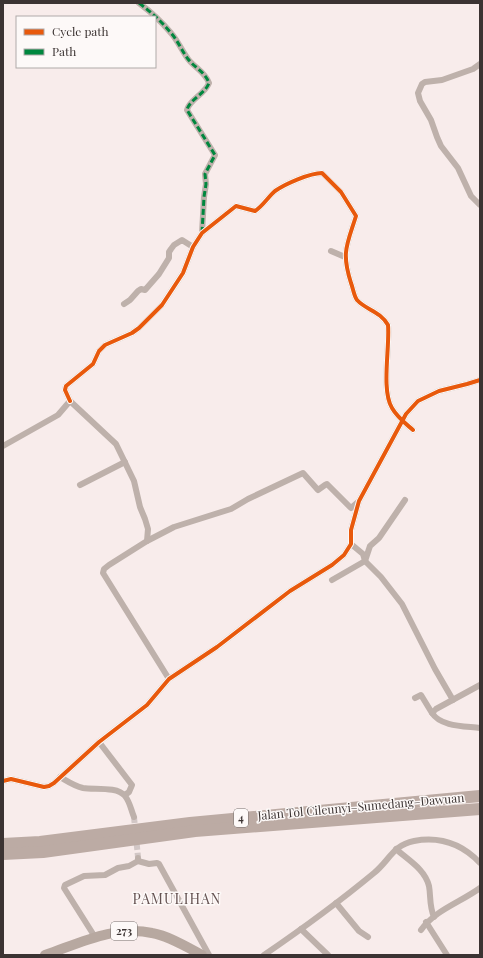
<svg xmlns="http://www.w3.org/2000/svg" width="483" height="958" viewBox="0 0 483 958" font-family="'Playfair Display',serif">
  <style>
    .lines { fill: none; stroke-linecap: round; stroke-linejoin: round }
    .minor-tunnel { stroke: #d2c7c6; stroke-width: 6; stroke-dasharray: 6 3; stroke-linecap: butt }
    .minor { stroke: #beb1ab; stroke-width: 6 }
    .primary { stroke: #b7a8a0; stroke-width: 10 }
    .motorway { stroke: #bcaba4; stroke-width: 12 }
    .quiet { stroke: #00873e; stroke-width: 3; stroke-dasharray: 6 3; stroke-linecap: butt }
    .cycleway-casing { stroke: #fdf9f8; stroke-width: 6 }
    .cycleway { stroke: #e8590c; stroke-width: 4 }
    .labels { text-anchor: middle; stroke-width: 3; stroke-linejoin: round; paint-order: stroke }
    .shield { fill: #fdf9f8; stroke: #756e6d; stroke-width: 1 }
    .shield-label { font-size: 11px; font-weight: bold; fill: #3b3332 }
    .street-label { font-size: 12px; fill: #3b3332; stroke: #fdf9f8 }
    .quarter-label { font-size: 14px; letter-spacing: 1px; fill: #645251; stroke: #fdf9f8 }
  </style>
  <rect width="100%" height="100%" fill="#f8eceb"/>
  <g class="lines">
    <polyline class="minor-tunnel" points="134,817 138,857"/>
    <g class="minor">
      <path d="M139 3C151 12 161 21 171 33 178 41 182 51 188 59 195 68 205 72 209 83 205 94 189 100 187 110L215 155 205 174 206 184 204 197 202 233"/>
      <polyline points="480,64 473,69 442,80 425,82 422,84 418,93 420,101 431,120 437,137 441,146 458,168 471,196 480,205"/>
      <polyline points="331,251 345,257"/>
      <polyline points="124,304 130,300 138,291 141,289 145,290 159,274 169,258 169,252 171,249 174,245 182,240 193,247"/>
      <path d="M70 401 65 390 66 386 93 364 99 351 105 345 132 333 139 328 162 305 183 273 193 247 202 233 236 206 255 211C263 206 268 197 275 191 285 184 310 173 322 173L341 192 356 216C347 245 341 252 351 283 353 288 354 296 357 300 366 310 380 311 388 325 390 347 381 390 392 408 397 417 405 423 413 430"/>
      <polyline points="3,446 58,415 70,401 116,444 134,481 140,507 145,519 148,529 147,541 109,565 104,569 103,573 169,679"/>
      <polyline points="80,485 125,462"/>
      <polyline points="147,541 174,527 231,509 248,499 303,473 318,490 325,485 327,484 351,508 358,502"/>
      <polyline points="351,544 363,554 365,561 381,577 402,604 435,669 453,700"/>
      <polyline points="332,580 365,561 370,546 379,538 405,500"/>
      <path d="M480 685 436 709 432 713C441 727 465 726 480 728"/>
      <polyline points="415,698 421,695 432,713"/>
      <polyline points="99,742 132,785 129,792 125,795"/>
      <path d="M60 777C67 781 74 786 83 788 94 790 117 786 125 796 130 802 131 810 134 817"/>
      <polyline points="3,781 11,779 44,787 49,786 54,783 99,742 147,705 169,679 217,647 290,591 332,565 344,555 351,544 351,530 359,501 406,414 418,401 439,391 467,384 480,380"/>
      <path d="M396 849C408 860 425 869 429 886 431 897 429 905 434 917"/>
      <polyline points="138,858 138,861 149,864 157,863 159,864 209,955"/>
      <polyline points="336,903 359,931 368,937"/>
      <polyline points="426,922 447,955"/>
      <polyline points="301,929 328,955"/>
      <path d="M421 930C435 910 461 902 480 888"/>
      <polyline points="95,937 64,888 65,885 84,876 105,875 118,868 129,866 138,861"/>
      <path d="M264 955C302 929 339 902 374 873 389 861 393 845 414 841 441 836 462 844 480 863"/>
    </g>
    <path class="primary" d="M45 955C80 943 115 925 152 933 169 936 187 947 202 955"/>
    <g class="motorway">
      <polyline points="3,844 40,842 190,823 480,796"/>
      <polyline points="3,854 43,852 195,831 480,809"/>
    </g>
    <path class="quiet" d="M139 3C151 12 161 21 171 33 178 41 182 51 188 59 195 68 205 72 209 83 205 94 189 100 187 110L215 155 205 174 206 184 204 197 202 233"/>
    <g class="cycleway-casing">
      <g id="cycleway">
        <path d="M70 401 65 390 66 386 93 364 99 351 105 345 132 333 139 328 162 305 183 273 193 247 202 233 236 206 255 211C263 206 268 197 275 191 285 184 310 173 322 173L341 192 356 216C347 245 341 252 351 283 353 288 354 296 357 300 366 310 380 311 388 325 390 347 381 390 392 408 397 417 405 423 413 430"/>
        <polyline points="3,781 11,779 44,787 49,786 54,783 99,742 147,705 169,679 217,647 290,591 332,565 344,555 351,544 351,530 359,501 406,414 418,401 439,391 467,384 480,380"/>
      </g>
    </g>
    <use href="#cycleway" class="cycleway"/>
  </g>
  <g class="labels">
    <g class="shield">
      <rect x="234" y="809" width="14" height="18" rx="3"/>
      <rect x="111" y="922" width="26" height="18" rx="3"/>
    </g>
    <g class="shield-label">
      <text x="241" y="822">4</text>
      <text x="124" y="935">273</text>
    </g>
    <g class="street-label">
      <text transform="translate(361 807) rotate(-5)" y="4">Jalan Tol Cileunyi–Sumedang–Dawuan</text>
    </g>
    <g class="quarter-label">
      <text x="177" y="904">PAMULIHAN</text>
    </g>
  </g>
  <rect width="483" height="958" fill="none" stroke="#3b3332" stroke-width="8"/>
  <rect x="16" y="16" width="140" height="52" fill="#fdf9f8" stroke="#afaaa9"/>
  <rect x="24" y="29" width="20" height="6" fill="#e8590c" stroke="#afaaa9"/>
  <text x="52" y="36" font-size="12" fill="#3b3332">Cycle path</text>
  <rect x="24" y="49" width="20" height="6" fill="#00873e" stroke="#afaaa9"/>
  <text x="52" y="56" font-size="12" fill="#3b3332">Path</text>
</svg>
